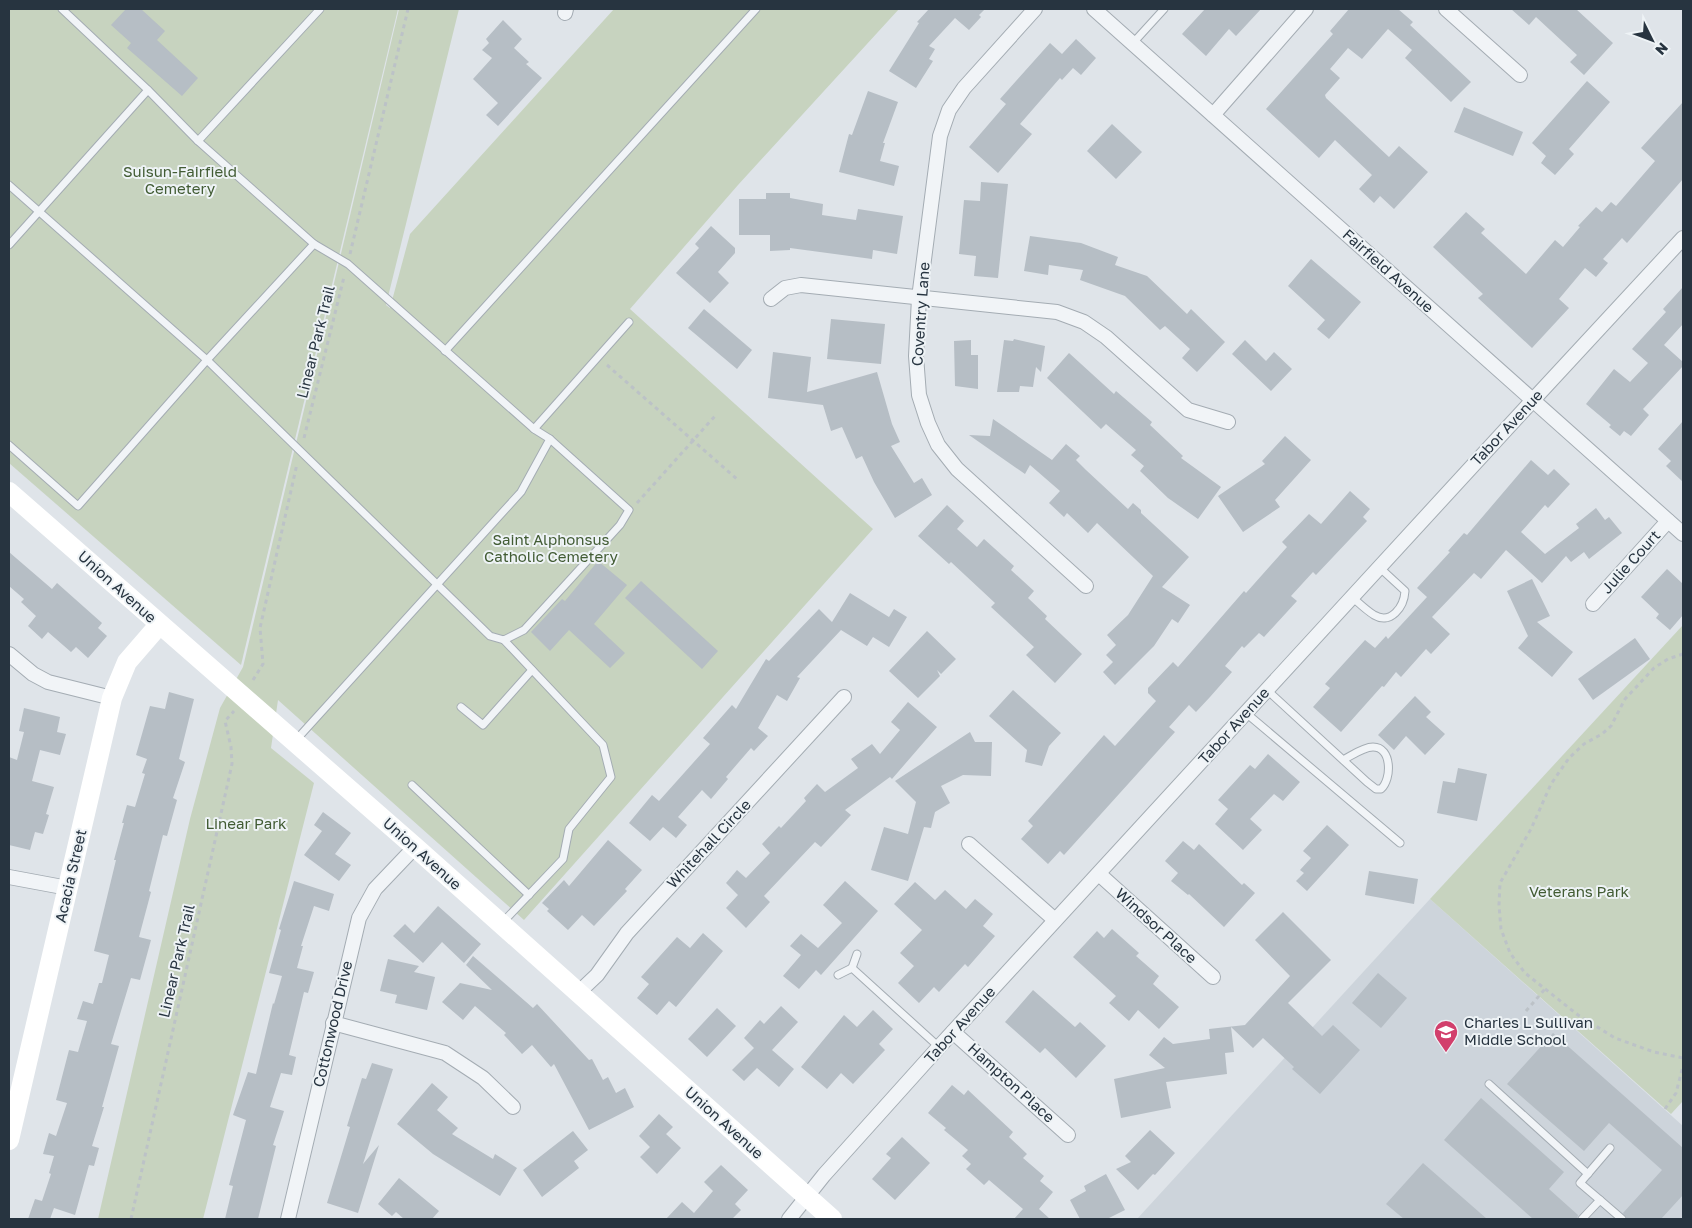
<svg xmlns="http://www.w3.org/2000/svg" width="1692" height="1228" viewBox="0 0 1692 1228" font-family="'Golos Text',sans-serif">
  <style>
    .built { fill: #cdd4db }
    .green { fill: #c7d3bf }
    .building { fill: #b6bec5 }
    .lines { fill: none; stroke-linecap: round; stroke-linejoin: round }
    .lane-casing { stroke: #a4acb3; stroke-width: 9 }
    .street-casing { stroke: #a4acb3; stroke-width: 16 }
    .path { stroke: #bcc2c7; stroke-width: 3; stroke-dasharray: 4 4; stroke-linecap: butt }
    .lane { stroke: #f1f4f7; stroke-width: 7 }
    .street { stroke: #f1f4f7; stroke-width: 14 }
    .secondary { stroke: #fff; stroke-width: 20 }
    .labels { text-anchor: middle; stroke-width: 4; stroke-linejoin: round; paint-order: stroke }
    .park-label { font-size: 15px; fill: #425c34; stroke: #eef3f6 }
    .street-label { font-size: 15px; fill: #273440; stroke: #eef3f6 }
    .poi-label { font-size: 15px; fill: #273440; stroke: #eef3f6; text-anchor: start }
  </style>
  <rect width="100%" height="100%" fill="#dfe4e9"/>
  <polygon class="built" points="1430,899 1683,1126 1683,1219 1137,1219"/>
  <g class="green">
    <polygon points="9,9 398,9 241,665 9,463"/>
    <polygon points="399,9 459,9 386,305 390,308 410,234 614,9 899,9 738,185 630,309 873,529 524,920 278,700 271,748 314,783 203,1219 98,1219 190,819 220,708 243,667"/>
    <polygon points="1683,625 1683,1101 1671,1114 1430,899"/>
  </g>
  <g class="building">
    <polygon points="126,9 141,9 165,31 157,40 198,78 182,96 127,48 131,43 111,25"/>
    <polygon points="929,9 985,9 979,15 981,17 969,30 955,18 929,46 935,49 929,59 933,61 916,88 889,71 919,23 917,22"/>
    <polygon points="1205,9 1261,9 1236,36 1229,29 1206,56 1182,34"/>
    <polygon points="1349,9 1398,9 1413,22 1410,25 1471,82 1451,102 1405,58 1412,50 1388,29 1362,59 1348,48 1330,69 1340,78 1325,95 1326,98 1389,157 1399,146 1428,172 1394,209 1380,196 1374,203 1359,189 1372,175 1335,140 1319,158 1266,109 1333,34 1330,31"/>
    <polygon points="1511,9 1576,9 1613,43 1584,75 1570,62 1577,55 1536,17 1529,25"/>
    <polygon points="503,20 522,39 514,48 529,62 526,64 542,78 498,126 486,115 498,103 473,79 492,58 482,50 489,43 486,39"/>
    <polygon points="1076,39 1096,58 1081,75 1073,68 1062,80 1060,78 1020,124 1032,134 998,173 969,147 1006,104 1000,99 1050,43 1062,54"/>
    <polygon points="1587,81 1610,102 1569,149 1574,154 1555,175 1541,163 1546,156 1532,143"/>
    <polygon points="868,91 898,102 883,143 885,143 880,161 899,166 894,186 839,172 849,134 852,135"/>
    <polygon points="1683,102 1683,179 1627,243 1622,238 1603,259 1608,263 1596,277 1585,268 1559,299 1569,308 1532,348 1478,298 1483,294 1433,247 1466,212 1485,229 1481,233 1526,274 1555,240 1563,247 1580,227 1578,226 1596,207 1602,212 1611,202 1616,206 1655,161 1641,148"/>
    <polygon points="1464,107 1523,132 1513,156 1454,132"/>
    <polygon points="1112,124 1142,152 1116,179 1087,151"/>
    <polygon points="981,182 1008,184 998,278 974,276 976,256 959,254 964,200 980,201"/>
    <polygon points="766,193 790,193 790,198 823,204 822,215 856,220 858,209 903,216 897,254 873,250 872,259 790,248 790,250 770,251 770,235 739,235 739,199 766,199"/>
    <polygon points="711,226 735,248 735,253 718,272 729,283 710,303 676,273 699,248 695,244"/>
    <polygon points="1030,236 1081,243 1118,257 1115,265 1147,276 1187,314 1191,309 1225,342 1197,372 1182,358 1190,349 1165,326 1160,330 1125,296 1080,280 1083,270 1049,265 1048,275 1024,271"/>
    <polygon points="1311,259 1361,302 1329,339 1317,329 1325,320 1288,286"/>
    <polygon points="1683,287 1683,324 1664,345 1683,362 1683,366 1643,409 1649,415 1631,436 1624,431 1620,436 1609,427 1611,425 1586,404 1614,369 1630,382 1648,363 1632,349 1666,312 1663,309"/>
    <polygon points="704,309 752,350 737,369 688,328"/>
    <polygon points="831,319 885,324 881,364 827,359"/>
    <polygon points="1014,339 1045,346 1041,372 1036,367 1033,387 1020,386 1019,392 997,392 1004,340 1013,341"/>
    <polygon points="971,340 971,355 978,355 978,389 955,386 954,341"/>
    <polygon points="1245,340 1266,361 1274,352 1292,369 1271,391 1232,354"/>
    <polygon points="773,352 811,357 807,392 877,372 892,424 900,442 891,446 914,483 922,478 932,495 895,518 874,482 862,456 856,459 842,427 831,431 823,405 768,398"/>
    <polygon points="1069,353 1114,394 1116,391 1152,422 1150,425 1183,456 1181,458 1221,487 1198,519 1168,498 1140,471 1144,466 1131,455 1136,450 1106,424 1101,429 1047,378"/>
    <polygon points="993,419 1052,460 1066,444 1080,456 1076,460 1086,470 1128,509 1133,503 1141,510 1141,513 1189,557 1162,587 1190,605 1178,623 1172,619 1154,646 1115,685 1103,672 1113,662 1106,655 1116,645 1107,635 1128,615 1153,576 1097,523 1088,533 1067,513 1064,517 1049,503 1060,491 1030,465 1025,474 969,435 990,436"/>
    <polygon points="1683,421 1683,482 1666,466 1671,461 1658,449"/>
    <polygon points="1285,436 1311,460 1275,500 1280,507 1243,532 1218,496 1265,464 1262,461"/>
    <polygon points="1531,460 1548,475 1554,469 1570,484 1548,508 1545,505 1521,532 1545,554 1579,528 1576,524 1596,508 1605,520 1609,517 1622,533 1589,559 1584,552 1571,562 1566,556 1542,583 1506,550 1481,579 1474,573 1432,617 1450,634 1431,654 1426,649 1401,677 1396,672 1384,687 1382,686 1341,732 1313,707 1330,688 1325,684 1365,640 1375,648 1386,636 1388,639 1427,597 1417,588 1450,552 1448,551 1464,533 1467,535"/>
    <polygon points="1350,491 1370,509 1363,517 1367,521 1316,575 1313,572 1291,596 1297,601 1264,637 1259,633 1244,648 1242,646 1225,666 1232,672 1210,697 1196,712 1189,705 1169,727 1175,732 1064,855 1060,851 1048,864 1021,839 1033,826 1028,821 1104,735 1115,746 1156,701 1148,693 1148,688 1173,662 1178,667 1244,591 1246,593 1287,547 1282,542 1309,514 1321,524"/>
    <polygon points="947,505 964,521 957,529 977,547 984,539 1014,566 1011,570 1034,591 1028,598 1047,616 1045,619 1082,654 1055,683 1026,655 1034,647 991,607 995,603 951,562 949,564 918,536"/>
    <polygon points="9,552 52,589 57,583 102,623 98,628 107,636 88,658 76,647 71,652 48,632 42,639 28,626 36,616 21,602 24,599 9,586"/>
    <polygon points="598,561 627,585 594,624 625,653 610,668 569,630 550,651 531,632 562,599 565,601"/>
    <polygon points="1667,569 1683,584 1683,615 1670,630 1656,618 1659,614 1641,597"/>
    <polygon points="1532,579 1550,616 1537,622 1573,652 1552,677 1518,648 1528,636 1507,591"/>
    <polygon points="641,581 718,651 702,669 625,598"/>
    <polygon points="850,593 889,617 894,609 907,617 889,647 873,637 867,646 841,630 797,677 800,678 787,701 777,695 758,728 768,736 754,751 751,748 726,777 728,779 711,799 702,790 678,817 687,825 676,838 663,827 650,841 629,823 652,795 659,801 710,744 703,738 732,705 736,709 766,659 769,661 819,609 832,622"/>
    <polygon points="927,631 956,659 941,674 937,670 940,676 918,698 889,671"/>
    <polygon points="1635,638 1650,659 1593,700 1578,679"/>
    <polygon points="1013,690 1061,733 1049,746 1042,766 1025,762 1027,750 989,716"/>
    <polygon points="169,692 194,699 179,759 185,762 173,798 177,800 167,836 163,835 149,891 151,892 139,937 151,940 140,980 131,978 111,1044 119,1046 102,1107 104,1107 92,1146 99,1148 94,1166 89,1165 75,1215 54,1208 50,1219 28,1219 35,1199 42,1201 51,1174 49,1173 54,1156 43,1154 49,1133 56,1136 67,1103 56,1100 69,1050 78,1052 87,1021 77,1019 83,1001 93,1004 99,983 102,983 109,955 94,951 116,860 114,860 124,823 122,823 127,805 135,807 145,774 142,773 147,759 136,755 150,706 165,709"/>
    <polygon points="1415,696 1431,712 1426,717 1445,734 1425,755 1406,736 1394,750 1378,735"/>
    <polygon points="908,702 937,727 892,779 890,777 845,810 851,815 821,847 815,842 764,896 770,902 746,928 726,908 738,895 726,883 737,870 746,878 770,853 762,844 779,826 781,828 806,801 804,798 817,784 825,792 858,768 851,759 872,744 880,754 900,730 891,722"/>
    <polygon points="24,708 60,717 57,732 66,734 60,755 40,750 32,781 54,787 46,814 49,815 43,834 35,832 30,850 9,845 9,757 17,760 24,732 19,731"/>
    <polygon points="970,732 975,742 992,742 991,776 963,775 941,786 950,803 935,812 931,828 924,827 908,881 871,870 884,827 908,834 916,802 895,781"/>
    <polygon points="1268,754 1300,782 1283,801 1274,794 1250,819 1262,830 1243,850 1215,824 1228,809 1218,800 1250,765 1255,769"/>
    <polygon points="1458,768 1487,774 1477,821 1437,813 1443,781 1455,783"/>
    <polygon points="323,812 351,833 335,854 351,865 339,881 304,855 322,831 314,825"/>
    <polygon points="1327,825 1349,845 1307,891 1296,881 1304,873 1300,870 1311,858 1303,851"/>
    <polygon points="608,840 642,870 625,889 627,891 594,926 582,915 568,930 547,911 549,909 542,903 564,880 569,886"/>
    <polygon points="1183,841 1194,850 1199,844 1242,885 1244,883 1255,893 1224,927 1189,894 1188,895 1171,881 1178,873 1165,861"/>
    <polygon points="1369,871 1418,879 1414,904 1365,895"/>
    <polygon points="294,881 334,894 329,911 314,906 301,946 303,946 297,968 314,972 308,993 304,992 289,1055 296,1057 292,1075 281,1073 270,1107 284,1111 273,1145 276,1146 258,1219 225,1219 233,1186 229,1185 246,1120 233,1115 248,1072 256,1074 273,1003 274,1004 282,976 269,973 281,930 279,929"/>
    <polygon points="845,881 878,911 821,975 816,970 799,989 783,976 801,955 790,946 801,934 818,948 842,923 823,905"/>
    <polygon points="915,882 935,900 945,890 966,909 975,899 993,914 983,926 995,936 968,967 965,964 939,992 934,987 919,1003 898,983 914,966 900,953 922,930 894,904"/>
    <polygon points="438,906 481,944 464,963 442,942 423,963 393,936 405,924 414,933"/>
    <polygon points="1283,912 1331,960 1288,1003 1322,1036 1333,1025 1360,1050 1320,1094 1292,1069 1294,1067 1263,1038 1253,1048 1231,1027 1234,1052 1225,1053 1227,1074 1166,1082 1171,1108 1121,1118 1114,1079 1165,1068 1149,1055 1164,1037 1173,1044 1210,1039 1209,1029 1245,1025 1290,976 1255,940"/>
    <polygon points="1112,929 1139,953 1136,956 1159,976 1153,984 1179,1007 1159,1029 1138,1010 1129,1021 1109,1003 1116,996 1073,957 1097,931 1104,938"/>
    <polygon points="703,933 723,951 676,1007 669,1001 657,1015 637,998 649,984 641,977 677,937 690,948"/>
    <polygon points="473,956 533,1008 537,1004 589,1060 592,1059 603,1080 608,1077 616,1093 625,1088 634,1107 589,1130 554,1064 551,1067 532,1045 522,1054 504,1035 506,1033 475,1006 463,1020 442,1002 460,983 492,990 466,965"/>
    <polygon points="388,959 419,966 414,972 435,977 427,1010 395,1003 397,995 380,991"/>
    <polygon points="1378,973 1407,998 1381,1028 1352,1003"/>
    <polygon points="1033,990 1075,1027 1080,1022 1106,1046 1076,1078 1045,1048 1040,1053 1005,1022"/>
    <polygon points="781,1006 798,1022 772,1050 794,1069 779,1087 757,1068 744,1081 732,1070 754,1048 744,1038 760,1020 764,1024"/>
    <polygon points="717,1008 736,1026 707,1057 688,1039"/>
    <polygon points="873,1010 893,1029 879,1044 885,1050 853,1084 841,1073 827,1089 801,1067 844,1015 857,1027"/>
    <polygon points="1553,1033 1683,1148 1683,1195 1661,1219 1627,1219 1623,1213 1662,1170 1609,1123 1584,1151 1507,1084"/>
    <polygon points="372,1063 393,1069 363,1164 379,1145 358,1213 327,1203 350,1127 347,1126 362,1078 366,1079"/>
    <polygon points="432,1083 448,1097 437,1110 458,1128 452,1134 493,1159 495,1154 517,1168 500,1196 433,1154 397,1124"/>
    <polygon points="952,1085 964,1095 968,1090 1013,1132 1009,1137 1027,1154 1023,1158 1044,1176 1040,1181 1053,1192 1039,1209 1050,1219 1014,1219 1023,1209 989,1180 984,1185 966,1169 971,1164 962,1156 968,1150 944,1130 946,1128 928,1113"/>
    <polygon points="1481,1098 1564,1172 1549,1189 1578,1215 1577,1219 1533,1219 1444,1140"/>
    <polygon points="659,1114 673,1127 666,1134 681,1148 657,1174 640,1157 650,1147 639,1136"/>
    <polygon points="1150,1130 1175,1153 1155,1175 1153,1174 1138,1190 1116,1169 1131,1162 1125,1156"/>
    <polygon points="573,1131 588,1150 574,1161 579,1168 542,1197 523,1170"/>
    <polygon points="902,1137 930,1163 895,1200 872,1179 891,1158 886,1154"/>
    <polygon points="1423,1163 1487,1219 1404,1219 1386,1204"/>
    <polygon points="721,1165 748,1190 735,1204 741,1210 732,1219 666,1219 682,1202 694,1213 713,1191 704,1182"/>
    <polygon points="1106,1174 1125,1210 1107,1219 1080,1219 1070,1200 1086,1191 1084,1186"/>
    <polygon points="399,1178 439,1211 432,1219 404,1219 396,1212 392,1216 378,1204"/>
  </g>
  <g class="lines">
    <g class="lane-casing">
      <g id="lane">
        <polyline points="1133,43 1164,9"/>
        <polyline points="198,141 320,9"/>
        <polyline points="9,185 207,360 490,636 504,640 524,630 620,525 629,510 550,439 534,429 348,264 314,244 198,141 148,90 62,9"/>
        <polyline points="9,245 148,90"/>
        <polyline points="445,351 756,9"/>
        <polyline points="534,429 629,322"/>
        <polyline points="9,445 78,506 207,360 314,244"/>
        <path d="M1352 597C1359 603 1366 610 1374 615 1391 625 1404 607 1405 591L1379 567"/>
        <path d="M1267 690 1367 782 1376 789H1381C1392 779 1392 747 1373 747 1363 747 1351 756 1343 760"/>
        <polyline points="461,707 483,725 532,670"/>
        <polyline points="1246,713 1400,843"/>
        <polyline points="296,740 521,492 550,439"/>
        <polyline points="412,785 529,895"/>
        <polyline points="503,922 563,859 569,829 611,777 603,745 504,640"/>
        <polyline points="852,968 857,954"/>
        <polyline points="838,975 852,968 939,1047"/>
        <polyline points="1489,1084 1588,1174"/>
        <polyline points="1600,1200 1580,1183 1610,1148"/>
        <polyline points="1582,1219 1600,1200 1622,1219"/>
      </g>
    </g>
    <g class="street-casing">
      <g id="street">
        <polyline points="1035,9 964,88 949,110 940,136 919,298 916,356 919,395 928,423 938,445 957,469 1086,586"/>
        <polyline points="1094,9 1683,534"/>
        <polyline points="1446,9 1520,75"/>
        <polyline points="565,13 566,9"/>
        <polyline points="1213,115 1306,9"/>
        <polyline points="771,299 785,288 801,285 1057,312 1084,322 1106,337 1188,410 1228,422"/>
        <polyline points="1593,604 1668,521"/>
        <polyline points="9,654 33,674 48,682 112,698"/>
        <polyline points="969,844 1055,920"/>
        <polyline points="1099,874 1213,977"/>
        <polyline points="9,877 68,888"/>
        <polyline points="578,993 597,975 627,933 844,697"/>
        <polyline points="333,1023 445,1053 483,1078 513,1107"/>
        <polyline points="953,1032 1068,1135"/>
        <polyline points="288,1219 359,918 375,889 415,847"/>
        <polyline points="789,1219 824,1175 939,1047 1533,400 1683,238"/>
      </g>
    </g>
    <g class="path">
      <polyline points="350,254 408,9"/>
      <polyline points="607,365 738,480"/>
      <polyline points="304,438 344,277"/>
      <polyline points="637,503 715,416"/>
      <polyline points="1683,654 1668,659 1654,668 1625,699 1611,726 1602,734 1584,744 1569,758 1551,784 1531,829 1500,883 1499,905 1501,929 1510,953 1525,973 1578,1015 1615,1038 1654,1052 1683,1058"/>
      <polyline points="253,680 263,664 260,628 297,464"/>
      <polyline points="1526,1011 1545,989"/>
      <polyline points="1665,1109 1676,1093 1683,1066"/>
      <polyline points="131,1219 232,764 231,747 225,721 234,711"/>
    </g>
    <use href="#lane" class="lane"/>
    <use href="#street" class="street"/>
    <g class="secondary">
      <polyline points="9,492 415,847 832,1219"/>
      <polyline points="9,1140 112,698 127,662 159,625"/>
    </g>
  </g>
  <defs>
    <g id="school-pin" transform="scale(1.25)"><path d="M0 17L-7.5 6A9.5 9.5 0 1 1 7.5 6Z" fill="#d23f6c" stroke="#eef3f6"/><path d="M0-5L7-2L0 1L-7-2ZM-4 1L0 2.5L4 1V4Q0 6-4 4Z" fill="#fff"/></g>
  </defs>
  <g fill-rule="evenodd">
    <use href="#school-pin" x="1446" y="1032"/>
  </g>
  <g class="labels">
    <g class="park-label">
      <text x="180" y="177">Suisun-Fairfield<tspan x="180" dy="17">Cemetery</tspan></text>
      <text x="551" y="545">Saint Alphonsus<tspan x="551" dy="17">Catholic Cemetery</tspan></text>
      <text x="246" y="829">Linear Park</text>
      <text x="1579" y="897">Veterans Park</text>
    </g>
    <g class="street-label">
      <text transform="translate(1388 271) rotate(42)" y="5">Fairfield Avenue</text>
      <text transform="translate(921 314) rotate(-86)" y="5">Coventry Lane</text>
      <text transform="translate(316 342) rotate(-76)" y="5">Linear Park Trail</text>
      <text transform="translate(1507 428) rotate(-47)" y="5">Tabor Avenue</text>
      <text transform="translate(1631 562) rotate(-48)" y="5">Julie Court</text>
      <text transform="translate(117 587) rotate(42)" y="5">Union Avenue</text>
      <text transform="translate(1234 726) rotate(-48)" y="5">Tabor Avenue</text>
      <text transform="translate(709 844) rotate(-47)" y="5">Whitehall Circle</text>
      <text transform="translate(422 854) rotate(42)" y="5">Union Avenue</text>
      <text transform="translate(71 876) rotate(-77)" y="5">Acacia Street</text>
      <text transform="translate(1156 926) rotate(42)" y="5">Windsor Place</text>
      <text transform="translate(177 961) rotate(-77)" y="5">Linear Park Trail</text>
      <text transform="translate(333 1024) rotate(-77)" y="5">Cottonwood Drive</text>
      <text transform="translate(960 1025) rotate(-48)" y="5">Tabor Avenue</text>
      <text transform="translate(1011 1083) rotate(42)" y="5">Hampton Place</text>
      <text transform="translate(724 1123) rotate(42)" y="5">Union Avenue</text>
    </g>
    <g class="poi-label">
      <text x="1464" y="1028">Charles L Sullivan<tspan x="1464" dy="17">Middle School</tspan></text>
    </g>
  </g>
  <rect width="1692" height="1228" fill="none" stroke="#273440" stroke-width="20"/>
  <g transform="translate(1652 40) rotate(132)" stroke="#eef3f6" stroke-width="4" paint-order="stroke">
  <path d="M0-4L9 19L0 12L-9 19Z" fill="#273440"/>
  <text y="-8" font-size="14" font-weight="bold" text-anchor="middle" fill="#273440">N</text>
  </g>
</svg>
